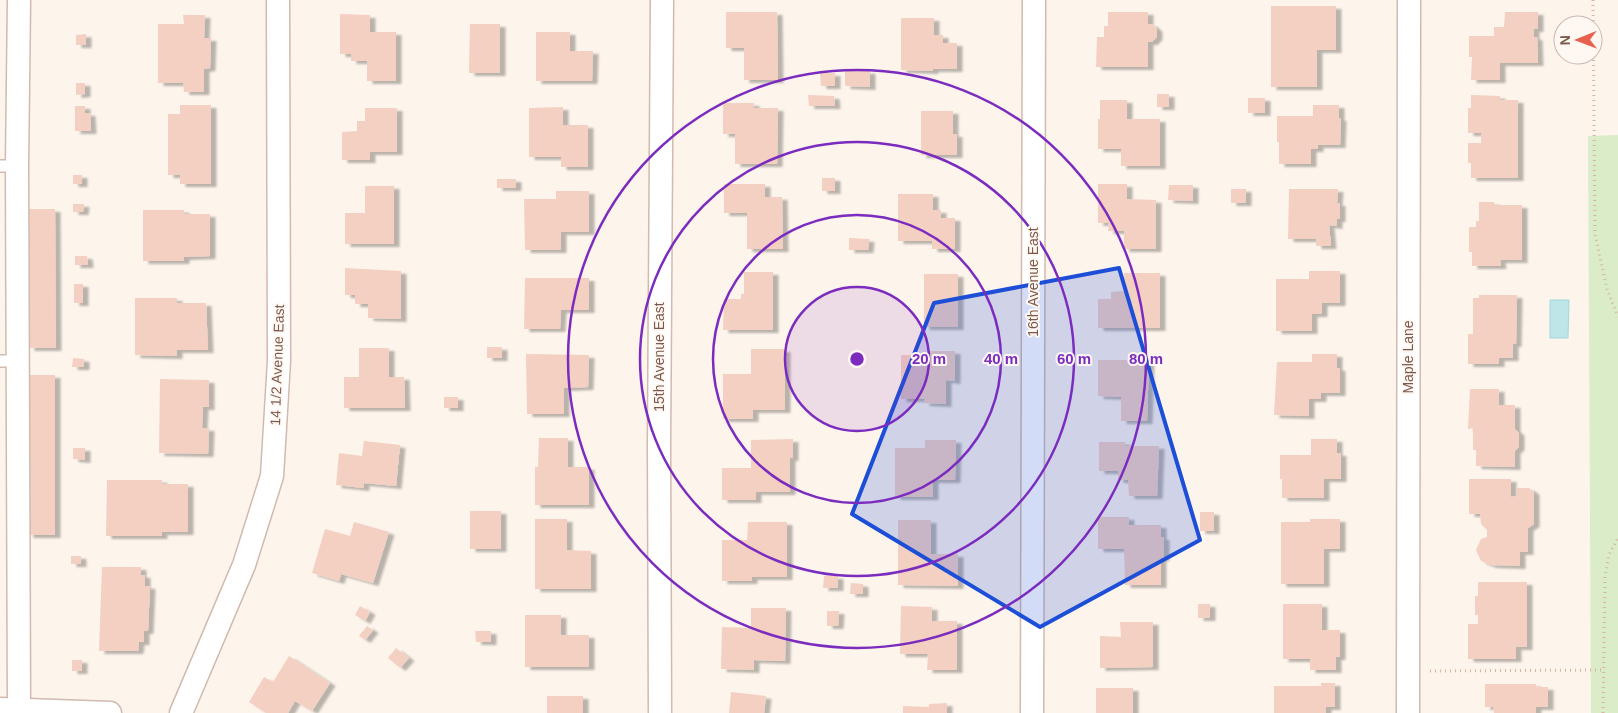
<svg xmlns="http://www.w3.org/2000/svg" width="1618" height="713" viewBox="0 0 1618 713" font-family="Arial,sans-serif">
  <style>
    .green { fill: #daecc8 }
    .water { fill: #bee6e8; stroke: #a4d7da }
    .building { fill: #f3d0c2; filter: url(#shadow) }
    .lines { fill: none; stroke-linecap: round; stroke-linejoin: round }
    .lane-casing { stroke: #d1baaf; stroke-width: 14 }
    .street-casing { stroke: #d1baaf; stroke-width: 25 }
    .path { stroke: #d9b3a4; stroke-width: 3; stroke-dasharray: 1 4; stroke-linecap: butt }
    .lane { stroke: #fff; stroke-width: 11 }
    .street { stroke: #fff; stroke-width: 22 }
    .marked { fill: #1d4ed8; fill-opacity: 0.2; stroke: #1d4ed8; stroke-width: 4; stroke-linejoin: round }
    .ring { fill: none; stroke: #7b2cbf; stroke-width: 2.5 }
    .labels { text-anchor: middle; stroke-width: 4; stroke-linejoin: round; paint-order: stroke }
    .street-label { font-size: 14px; fill: #7a584c; stroke: #fff8f2 }
    .centre { fill: #7b2cbf; stroke: #fff8f2; stroke-width: 2.5 }
    .ring-label { font-size: 15px; text-anchor: middle; font-weight: bold; fill: #7b2cbf; stroke: #fff8f2; stroke-width: 4; stroke-linejoin: round; paint-order: stroke }
  </style>
  <defs>
    <filter id="shadow"><feDropShadow dx="5.5" dy="3" stdDeviation="1" flood-color="#0004"/></filter>
  </defs>
  <rect width="100%" height="100%" fill="#fdf4eb"/>
  <polygon class="green" points="1618,135 1618,713 1591,713 1588,136"/>
  <polygon class="water" points="1550,300 1569,300 1568,338 1550,338"/>
  <g class="building">
    <polygon points="1271,6 1336,6 1336,50 1317,50 1317,87 1271,87"/>
    <polygon points="726,12 777,12 778,80 744,80 744,48 726,48"/>
    <polygon points="1108,12 1148,12 1148,24 1152,24 1157,29 1157,37 1152,42 1148,42 1148,67 1096,67 1097,37 1104,37 1104,26 1108,26"/>
    <polygon points="1505,12 1538,12 1538,29 1534,29 1534,37 1537,37 1538,63 1500,63 1500,80 1471,80 1472,57 1469,57 1469,36 1494,36 1494,27 1504,27"/>
    <polygon points="340,14 370,15 370,32 396,32 396,81 367,81 367,61 351,61 351,54 340,54"/>
    <polygon points="183,15 205,15 204,38 211,38 210,68 204,69 204,92 184,92 183,83 158,83 158,24 184,24"/>
    <polygon points="901,18 934,18 934,35 943,35 943,43 957,43 957,69 933,69 933,71 901,70"/>
    <polygon points="470,24 500,24 500,73 469,73"/>
    <polygon points="536,32 570,32 570,51 593,51 592,81 536,81"/>
    <polygon points="86,34 86,45 76,45 76,35"/>
    <polygon points="845,70 870,71 870,87 845,86"/>
    <polygon points="820,73 835,73 835,86 821,86"/>
    <polygon points="76,83 85,83 85,94 76,95"/>
    <rect x="1157" y="94" width="12" height="13"/>
    <polygon points="808,95 834,96 835,106 809,106"/>
    <polygon points="1471,95 1500,96 1500,100 1518,100 1518,178 1471,178 1471,163 1468,163 1468,143 1481,143 1481,133 1468,133 1468,108 1471,108"/>
    <rect x="1248" y="98" width="17" height="15"/>
    <polygon points="1100,100 1127,100 1127,119 1160,119 1160,166 1121,166 1121,149 1098,149 1098,119 1100,119"/>
    <polygon points="723,103 754,103 754,108 778,108 777,164 735,164 735,134 723,134"/>
    <polygon points="180,105 211,105 211,184 180,184 180,175 168,175 168,114 180,114"/>
    <polygon points="1313,105 1339,105 1339,118 1341,118 1340,145 1318,145 1318,149 1311,149 1311,164 1279,164 1279,142 1277,142 1277,116 1313,116"/>
    <polygon points="75,106 85,106 85,113 90,113 91,131 75,131"/>
    <polygon points="563,107 563,125 588,125 588,167 561,167 561,157 529,157 529,108"/>
    <polygon points="365,108 397,108 397,152 370,152 370,160 342,160 342,132 357,131 357,121 365,121"/>
    <polygon points="921,111 953,111 953,134 957,134 957,155 921,155"/>
    <rect x="73" y="175" width="9" height="9"/>
    <rect x="822" y="178" width="13" height="13"/>
    <rect x="497" y="179" width="19" height="9"/>
    <polygon points="724,184 765,184 765,197 782,197 783,249 747,249 747,213 724,213"/>
    <polygon points="1098,184 1127,184 1127,199 1156,200 1156,249 1124,249 1124,231 1108,231 1109,223 1098,223"/>
    <polygon points="1169,185 1193,185 1193,201 1168,200"/>
    <polygon points="365,186 394,186 394,244 345,244 345,213 365,213"/>
    <rect x="1231" y="189" width="15" height="14"/>
    <polygon points="1289,189 1338,189 1337,203 1340,203 1340,219 1337,219 1337,226 1329,225 1331,246 1316,246 1316,239 1288,239"/>
    <polygon points="556,191 589,191 589,232 561,232 561,250 525,250 524,199 556,199"/>
    <polygon points="898,194 933,194 933,210 941,210 941,218 955,218 955,249 932,249 932,241 898,241"/>
    <polygon points="1479,202 1494,202 1494,205 1522,205 1522,260 1500,260 1501,266 1472,266 1472,252 1469,252 1469,227 1476,227 1476,221 1479,221"/>
    <polygon points="73,204 84,204 83,212 73,212"/>
    <polygon points="28,209 55,209 56,348 29,348"/>
    <polygon points="143,210 184,210 184,214 210,214 210,256 184,257 184,261 143,261"/>
    <polygon points="849,238 869,239 868,250 849,250"/>
    <polygon points="75,256 87,256 88,265 75,265"/>
    <polygon points="345,268 401,271 401,319 368,318 368,304 355,304 355,295 345,295"/>
    <polygon points="1309,271 1340,271 1340,303 1322,303 1322,314 1312,314 1312,331 1276,331 1276,279 1309,279"/>
    <polygon points="744,272 773,272 773,330 723,330 724,299 741,299 741,294 744,294"/>
    <polygon points="1124,273 1160,273 1160,328 1098,328 1098,299 1111,299 1111,292 1124,291"/>
    <rect x="924" y="274" width="34" height="53"/>
    <polygon points="525,278 589,278 589,310 561,310 560,329 524,329"/>
    <rect x="74" y="284" width="9" height="19"/>
    <polygon points="1479,295 1517,295 1516,344 1513,344 1513,358 1499,358 1499,364 1468,364 1468,334 1473,334 1473,298 1479,298"/>
    <polygon points="135,298 177,298 177,303 206,303 208,350 177,350 177,356 135,355"/>
    <rect x="487" y="347" width="15" height="11"/>
    <polygon points="359,348 389,348 389,377 404,377 405,408 344,408 344,377 359,377"/>
    <polygon points="751,349 785,349 785,410 753,410 753,419 723,419 723,374 751,374"/>
    <polygon points="928,351 955,351 955,381 946,380 946,404 924,403 925,399 901,399 901,355 928,355"/>
    <polygon points="526,354 589,355 588,387 564,388 564,414 527,414"/>
    <polygon points="1312,354 1337,354 1337,368 1340,368 1340,393 1321,393 1321,399 1309,399 1309,416 1274,415 1277,362 1312,362"/>
    <polygon points="73,358 84,359 84,367 72,367"/>
    <polygon points="1098,360 1149,360 1147,421 1121,421 1121,397 1098,396"/>
    <polygon points="27,375 55,375 55,535 28,535"/>
    <polygon points="160,379 209,380 209,407 203,407 202,428 209,428 208,454 159,453"/>
    <polygon points="1470,389 1499,389 1499,405 1515,405 1515,429 1519,433 1519,447 1515,451 1515,467 1476,466 1476,450 1473,450 1473,428 1468,429"/>
    <rect x="444" y="397" width="14" height="11"/>
    <polygon points="539,438 568,438 568,467 589,467 589,505 535,505 535,467 538,467"/>
    <polygon points="793,439 793,458 790,458 790,492 756,492 756,500 722,500 722,468 751,468 751,440"/>
    <polygon points="1311,439 1337,439 1337,453 1341,453 1341,479 1324,479 1324,498 1282,498 1282,479 1280,479 1280,455 1311,455"/>
    <polygon points="925,440 956,440 955,480 933,480 933,497 895,497 895,448 925,448"/>
    <polygon points="364,441 400,445 396,486 364,483 364,488 336,485 339,453 362,456"/>
    <polygon points="1099,442 1125,442 1125,446 1159,446 1157,496 1129,496 1128,480 1118,480 1118,471 1099,471"/>
    <polygon points="73,448 85,448 85,460 73,459"/>
    <polygon points="1469,479 1511,479 1511,497 1517,496 1517,488 1529,488 1534,492 1534,524 1528,528 1528,552 1520,552 1520,566 1491,565 1481,561 1476,550 1481,539 1487,537 1487,530 1481,524 1480,514 1469,514"/>
    <polygon points="107,480 162,480 162,484 188,484 188,532 162,532 162,536 106,536"/>
    <rect x="470" y="511" width="31" height="38"/>
    <rect x="1200" y="512" width="14" height="19"/>
    <polygon points="1098,517 1129,517 1129,525 1161,525 1161,537 1164,537 1164,558 1161,558 1161,585 1125,585 1124,549 1098,549"/>
    <polygon points="535,519 567,519 567,550 591,551 591,589 535,589"/>
    <polygon points="1310,519 1340,519 1340,549 1324,549 1324,584 1281,584 1281,522 1310,522"/>
    <polygon points="898,520 931,520 931,554 958,554 958,586 898,585"/>
    <polygon points="354,522 389,532 373,583 341,574 339,581 312,573 325,529 350,536"/>
    <polygon points="748,522 787,522 787,577 752,577 752,581 722,581 722,540 747,540"/>
    <rect x="71" y="556" width="10" height="8"/>
    <polygon points="102,567 141,567 141,575 145,575 145,586 150,586 148,631 144,631 144,642 139,642 138,651 99,651"/>
    <polygon points="824,576 838,576 838,588 823,588"/>
    <polygon points="1478,582 1527,582 1527,647 1516,647 1516,659 1468,659 1468,624 1478,624 1478,615 1475,615 1475,596 1478,596"/>
    <polygon points="851,583 863,584 863,594 850,594"/>
    <rect x="1198" y="604" width="12" height="14"/>
    <polygon points="1283,604 1322,604 1322,630 1340,630 1340,657 1336,657 1336,670 1310,670 1310,659 1283,659"/>
    <polygon points="360,606 370,612 365,621 355,615"/>
    <polygon points="901,606 932,607 932,621 957,621 957,670 927,670 928,654 900,654"/>
    <polygon points="751,608 786,608 785,661 754,660 754,670 721,669 722,627 751,628"/>
    <polygon points="827,611 839,611 838,626 827,626"/>
    <polygon points="525,615 561,615 561,635 589,635 589,667 525,667"/>
    <polygon points="1120,622 1153,622 1153,667 1100,668 1100,636 1121,637"/>
    <polygon points="367,626 373,630 365,640 359,636"/>
    <polygon points="475,631 491,631 491,642 476,642"/>
    <polygon points="396,648 409,658 400,668 388,658"/>
    <polygon points="289,656 330,683 312,711 295,701 288,713 266,713 249,702 264,677 273,682"/>
    <rect x="72" y="660" width="10" height="11"/>
    <polygon points="1321,683 1335,683 1335,707 1326,707 1326,713 1274,713 1274,686 1321,686"/>
    <polygon points="1485,684 1536,684 1536,687 1548,687 1548,707 1536,707 1536,713 1494,713 1493,707 1485,707"/>
    <rect x="1096" y="688" width="37" height="25"/>
    <polygon points="731,692 766,696 764,713 729,713"/>
    <rect x="547" y="696" width="36" height="17"/>
    <polygon points="947,703 947,713 903,713 903,706 929,707 929,704"/>
  </g>
  <g class="lines">
    <g class="lane-casing">
      <g id="lane">
        <polyline points="0,166 17,166"/>
        <polyline points="0,361 18,361"/>
      </g>
    </g>
    <g class="street-casing">
      <g id="street">
        <polyline points="0,709 110,713"/>
        <polyline points="19,709 17,166 19,0"/>
        <polyline points="181,713 244,565 272,476 279,361 278,0"/>
        <polyline points="660,713 659,447 662,0"/>
        <polyline points="1032,713 1034,0"/>
        <polyline points="1408,713 1409,0"/>
      </g>
    </g>
    <g class="path">
      <polyline points="1593,0 1595,234 1607,289 1618,317"/>
      <polyline points="1430,671 1603,670"/>
      <polyline points="1603,713 1605,576 1609,555 1618,538"/>
    </g>
    <use href="#lane" class="lane"/>
    <use href="#street" class="street"/>
  </g>
  <path class="marked" d="M1119 268 1200 540 1040 627 852 514 934 303Z"/>
  <circle cx="857" cy="359" r="72" fill="#7b2cbf" fill-opacity=".12"/>
  <g class="ring">
    <circle cx="857" cy="359" r="72"/>
    <circle cx="857" cy="359" r="144"/>
    <circle cx="857" cy="359" r="217"/>
    <circle cx="857" cy="359" r="289"/>
  </g>
  <g class="labels">
    <g class="street-label">
      <text transform="translate(1033 282) rotate(-90)" y="5">16th Avenue East</text>
      <text transform="translate(659 357) rotate(-90)" y="5">15th Avenue East</text>
      <text transform="translate(1408 357) rotate(-90)" y="5">Maple Lane</text>
      <text transform="translate(277 365) rotate(-88)" y="5">14 1/2 Avenue East</text>
    </g>
  </g>
  <circle cx="857" cy="359" r="8" class="centre"/>
  <g class="ring-label">
    <text x="929" y="364">20 m</text>
    <text x="1001" y="364">40 m</text>
    <text x="1074" y="364">60 m</text>
    <text x="1146" y="364">80 m</text>
  </g>
  <g transform="translate(1578 40) rotate(269)"><circle r="24" fill="#fff8f2" stroke="#cab8b0"/>
  <path d="M0-4L9 19L0 12L-9 19Z" fill="#e8614f"/>
  <text y="-8" font-size="14" font-weight="bold" text-anchor="middle" fill="#7a584c">N</text>
  </g>
</svg>
